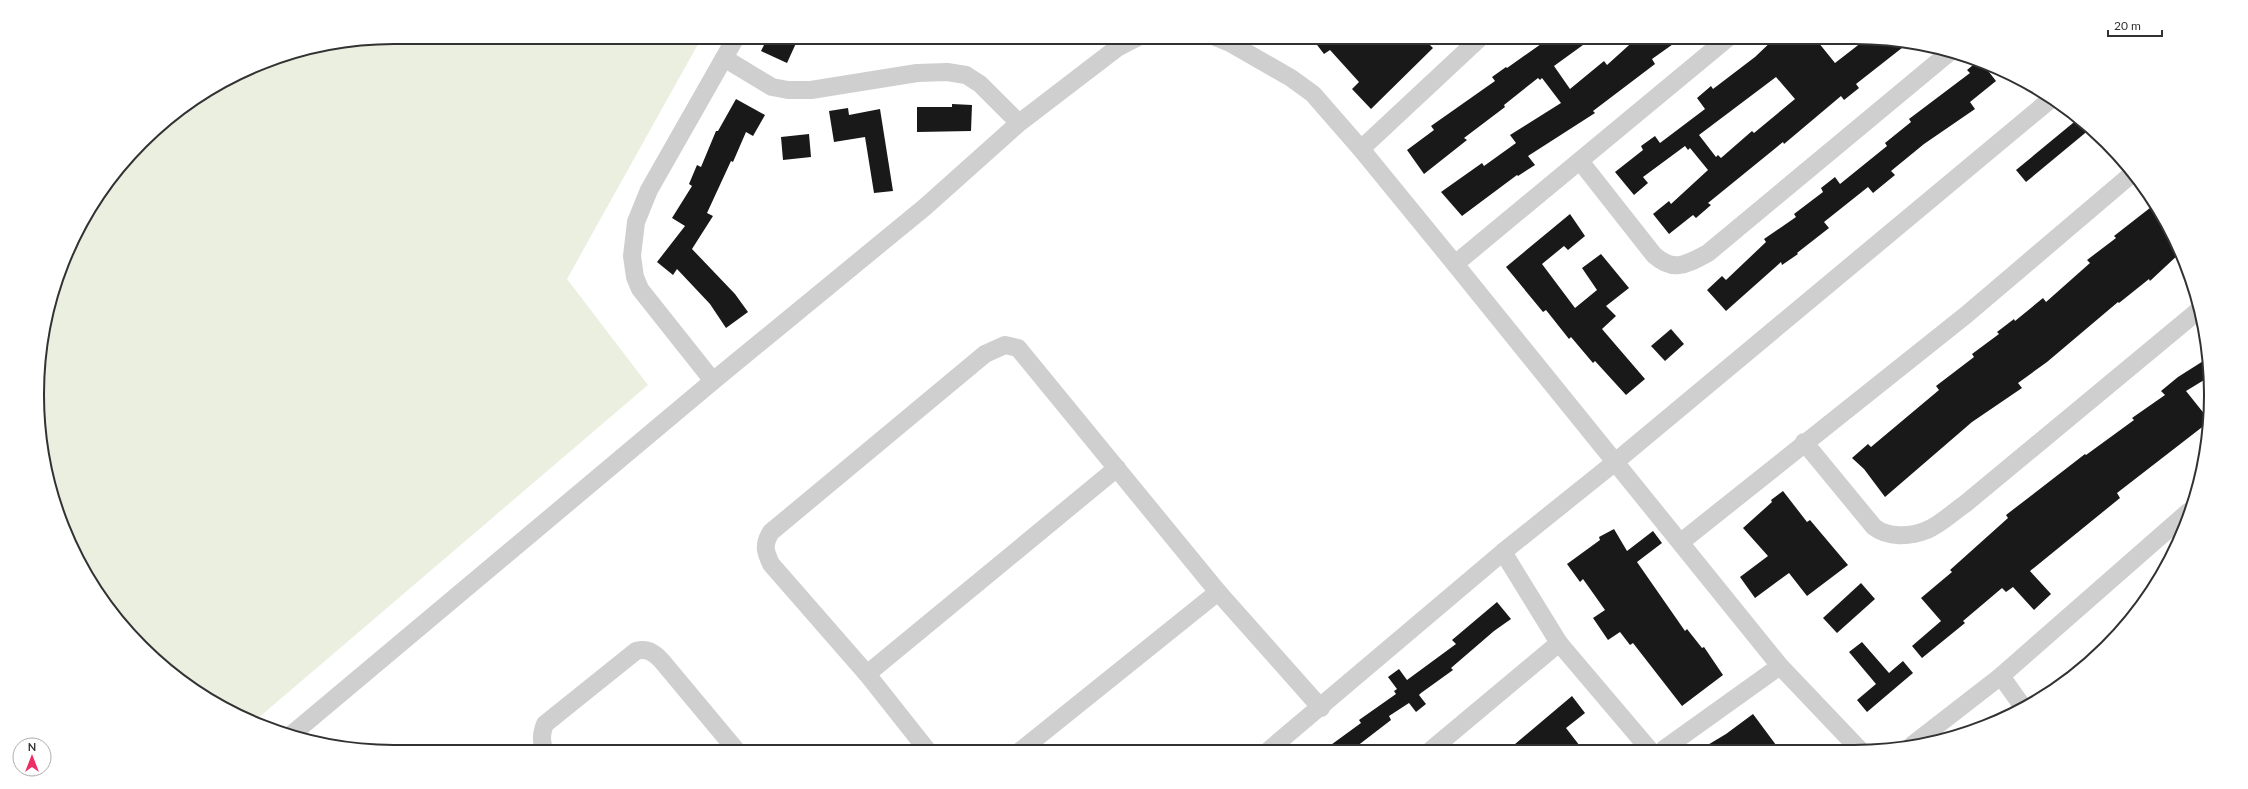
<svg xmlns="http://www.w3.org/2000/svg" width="2248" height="789" viewBox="0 0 2248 789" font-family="Lato,sans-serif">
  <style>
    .green { fill: #ebefe0 }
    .building { fill: #191919; fill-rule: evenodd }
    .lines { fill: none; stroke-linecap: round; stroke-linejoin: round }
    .minor { stroke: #cfcfcf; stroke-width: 18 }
    .rim { fill: none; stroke: #323232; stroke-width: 2 }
  </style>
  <rect width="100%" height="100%" fill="#fff"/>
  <polygon class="green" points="395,37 702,37 567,279 648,385 257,719 196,692 142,647 97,593 49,487 38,418 40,348 74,236 111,177 159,126 258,64 325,44"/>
  <g class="building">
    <polygon points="768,37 788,37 797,41 787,63 761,51"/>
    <polygon points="1311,37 1422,37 1433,48 1371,109 1352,89 1359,82 1330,50 1324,54"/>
    <polygon points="1551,37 1594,37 1554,66 1570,89 1604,61 1607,65 1638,37 1683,37 1652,59 1655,64 1593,111 1595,113 1528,156 1535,165 1518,176 1517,175 1462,216 1441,192 1482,163 1484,166 1516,143 1510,135 1561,103 1542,78 1540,80 1538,78 1504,105 1505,107 1464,138 1467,140 1424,174 1407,150 1434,130 1431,126 1495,81 1492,77 1506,67 1507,68"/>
    <path d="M1776 37H1814L1835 63 1866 39 1907 44 1856 84 1859 88 1844 100 1841 96 1784 144 1783 142 1708 203 1711 205 1696 218 1693 215 1669 234 1653 214 1669 201 1671 204 1708 170 1690 148 1688 150 1685 146 1643 177 1648 183 1634 195 1615 172 1643 150 1641 146 1655 136 1660 143 1705 109 1697 98 1711 86 1713 89 1755 57ZM1776 77 1795 99 1754 133 1752 131 1721 158 1718 155 1716 157 1699 135Z"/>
    <polygon points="1978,61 1982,63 1996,81 1970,102 1975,109 1924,144 1891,171 1895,175 1873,193 1868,187 1824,222 1829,228 1797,253 1798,254 1782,265 1781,262 1726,311 1707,290 1722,276 1726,280 1766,242 1764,239 1796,217 1794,214 1823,192 1821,188 1835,177 1840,184 1887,146 1885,143 1911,122 1909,119 1970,73 1967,70"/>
    <polygon points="736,99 765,115 753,136 746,132 733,162 731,161 707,213 713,216 692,249 735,294 748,312 726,328 710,304 677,269 673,275 657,262 685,226 672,218 692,186 689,184 697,165 701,167 716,131 718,131"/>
    <polygon points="952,104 972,105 971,131 917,132 917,107 952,107"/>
    <polygon points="848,108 849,115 880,109 893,191 874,193 865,137 834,142 829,111"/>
    <polygon points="2079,118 2090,129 2026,182 2016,170"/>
    <polygon points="809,134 811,157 783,160 781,137"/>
    <polygon points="2155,204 2163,216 2180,253 2150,281 2149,279 2119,303 2118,302 2047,362 2018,383 2022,388 1972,422 1885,497 1864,469 1852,458 1868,444 1871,447 1939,390 1936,386 1974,357 1972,354 1999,334 1997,332 2014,319 2015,321 2043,298 2046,302 2090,263 2087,260 2116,238 2114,236"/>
    <polygon points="1570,214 1585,236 1568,250 1564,246 1542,264 1575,308 1597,290 1582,268 1601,254 1629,288 1606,306 1616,316 1602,329 1645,379 1626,395 1595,361 1593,363 1571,337 1569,339 1546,310 1543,312 1506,267"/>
    <polygon points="1671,329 1684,344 1665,361 1651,346"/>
    <polygon points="2208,358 2209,377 2186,391 2210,421 2117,493 2120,498 2030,571 2051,594 2034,610 2013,587 2006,592 2002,588 1963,621 1965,623 1922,658 1912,646 1941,621 1921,598 1952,572 1950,570 2008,518 2006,515 2085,454 2086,455 2134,420 2132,418 2165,395 2161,391 2178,377"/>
    <polygon points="1783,491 1807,522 1810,520 1848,565 1807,596 1789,573 1755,598 1740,577 1768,556 1743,528 1772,502 1771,500"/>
    <polygon points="1614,529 1627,551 1653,531 1662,543 1637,562 1685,631 1687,629 1702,648 1704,647 1723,675 1682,706 1633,643 1630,645 1620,632 1608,640 1593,618 1605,610 1583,579 1580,582 1567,564 1600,540 1599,537"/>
    <polygon points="1861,583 1875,599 1837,633 1823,618"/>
    <polygon points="1497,602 1511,619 1494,631 1451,668 1453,670 1421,693 1419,695 1426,704 1416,712 1409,703 1389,716 1391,720 1352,750 1324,750 1361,723 1359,720 1396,694 1394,691 1397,689 1388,677 1399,669 1407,680 1456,644 1452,640"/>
    <polygon points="1862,642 1889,673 1903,661 1913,673 1867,712 1857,700 1876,684 1849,652"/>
    <polygon points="1572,696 1585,713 1566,728 1583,750 1508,750"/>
    <polygon points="1753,714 1779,749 1701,749 1726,734"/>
  </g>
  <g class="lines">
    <g class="minor">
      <polyline points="1215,37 1230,43 1291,78 1313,94 1361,149 1455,264 1780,666 1859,749"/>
      <polyline points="724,58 772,87 788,90 811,90 917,73 947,72 966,75 980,84 1019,123"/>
      <polyline points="1361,149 1481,37"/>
      <path d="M1580 161 1654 255C1674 273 1687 264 1708 253L1951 51"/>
      <polyline points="1455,264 1729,37"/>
      <polyline points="713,381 640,289 635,277 632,256 636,222 649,190 736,37"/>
      <path d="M1804 442 1874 527C1888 538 1910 537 1927 530 1940 525 1953 512 1965 504L2199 310"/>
      <polyline points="1681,542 1966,315 2133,173"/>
      <polyline points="1503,552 1559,643 1649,749"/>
      <polyline points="867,674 1117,468"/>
      <polyline points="2001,676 2023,707"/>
      <polyline points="291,735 713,381 925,207 1019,123 1117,48 1138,37"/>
      <polyline points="1912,745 2001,676 2188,512"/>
      <polyline points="1664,749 1780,666"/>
      <polyline points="1269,750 1503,552 1614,463 2051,99"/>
      <polyline points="1431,750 1559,643"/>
      <path d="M928 751 867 674 771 564C765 551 763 545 771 532L985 354 1005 345 1018 348 1218 592 1321 708"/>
      <polyline points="1020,751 1218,592"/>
      <path d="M546 752C540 743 541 734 545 724L636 651C647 648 653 652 661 660L737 751"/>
    </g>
  </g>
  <path d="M0 0H2248V789H0ZM394 44H1854A350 350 0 0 1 2204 394V395A350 350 0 0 1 1854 745H394A350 350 0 0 1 44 395V394A350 350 0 0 1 394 44Z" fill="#fff" fill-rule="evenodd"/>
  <path class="rim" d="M394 44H1854A350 350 0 0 1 2204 394V395A350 350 0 0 1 1854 745H394A350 350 0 0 1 44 395V394A350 350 0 0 1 394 44Z"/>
  <g transform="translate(32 757)"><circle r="19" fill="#ffffff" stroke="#adadad"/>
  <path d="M0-3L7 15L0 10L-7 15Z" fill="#ee2e63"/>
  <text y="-6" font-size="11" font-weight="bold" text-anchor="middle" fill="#323232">N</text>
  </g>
  <path d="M2108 30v6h54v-6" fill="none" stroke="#323232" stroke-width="2"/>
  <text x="2114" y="30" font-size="12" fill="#323232" stroke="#ffffff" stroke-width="3" paint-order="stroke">20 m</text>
</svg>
